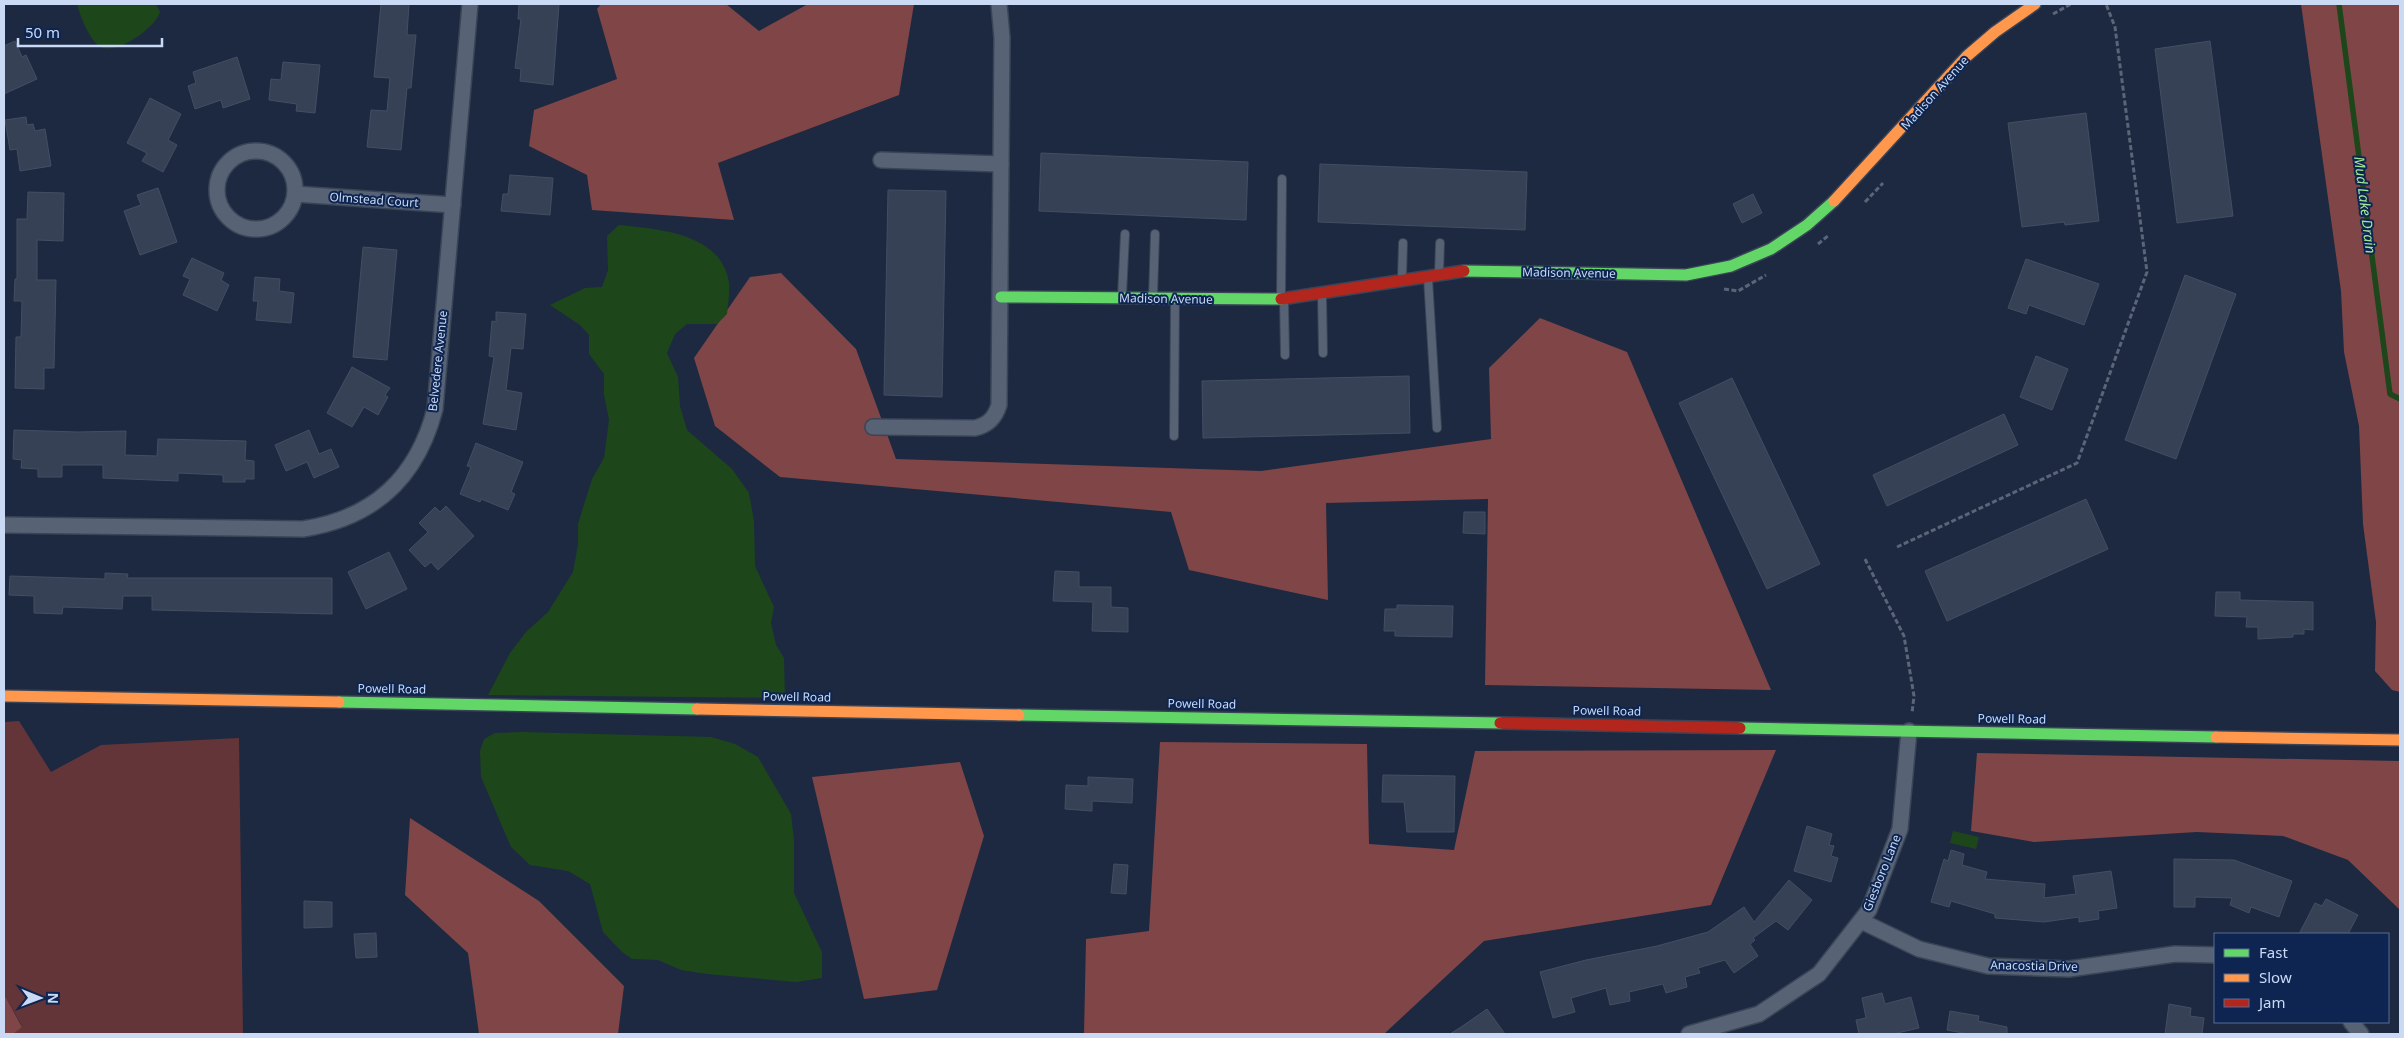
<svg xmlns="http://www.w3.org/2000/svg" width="2404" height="1038" viewBox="0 0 2404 1038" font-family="'Noto Sans',sans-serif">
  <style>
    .green { fill: #633538 }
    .forest { fill: #7f4547 }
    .water { fill: #1d471b }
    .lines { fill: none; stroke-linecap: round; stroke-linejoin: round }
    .stream { stroke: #1d471b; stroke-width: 5.5 }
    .building { fill: #374155; stroke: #434e63 }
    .lane-casing { stroke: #3a4457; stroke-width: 10 }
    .street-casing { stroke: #3a4457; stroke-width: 18 }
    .fast-casing { stroke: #3a4457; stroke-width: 14 }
    .slow-casing { stroke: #3a4457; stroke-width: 14 }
    .jam-casing { stroke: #3a4457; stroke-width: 14 }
    .path { stroke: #5c6577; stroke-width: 3; stroke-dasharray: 5 2.5; stroke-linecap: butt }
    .lane { stroke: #586275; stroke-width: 8 }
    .street { stroke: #586275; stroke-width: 15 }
    .fast { stroke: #63d668; stroke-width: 11 }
    .slow { stroke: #ff974d; stroke-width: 11 }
    .jam { stroke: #b3261e; stroke-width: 11 }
    .labels { text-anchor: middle; stroke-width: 4; stroke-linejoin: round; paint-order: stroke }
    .street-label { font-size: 12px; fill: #cadaf5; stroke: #0d2550 }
    .water-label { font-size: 14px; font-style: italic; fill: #a3e699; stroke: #0d2550 }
  </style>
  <rect width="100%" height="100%" fill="#1c2941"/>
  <polygon class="green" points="19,721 51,772 101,745 239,738 243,1034 13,1034 22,1026 4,994 4,722"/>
  <g class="forest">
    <polygon points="601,4 726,4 759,31 808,4 914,4 899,95 718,163 734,220 592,210 587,175 529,146 534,110 617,79 597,9"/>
    <polygon points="2301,4 2400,4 2400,692 2392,690 2375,671 2376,622 2363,524 2359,426 2344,352 2341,291"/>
    <polygon points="781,273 856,349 896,459 1261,471 1491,439 1489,368 1540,318 1627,352 1771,690 1485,685 1488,499 1326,503 1328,600 1189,570 1171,512 780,477 715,426 694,358 750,277"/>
    <polygon points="1160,742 1367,744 1369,844 1454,850 1475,751 1776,750 1711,905 1484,941 1384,1034 1084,1034 1086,939 1149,931"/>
    <polygon points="1977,753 2400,761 2400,910 2348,860 2283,836 2197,832 2034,842 1971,831"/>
    <polygon points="960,762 984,836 937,990 864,999 812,777"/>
    <polygon points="410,818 539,901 624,986 618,1034 479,1034 468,953 405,895"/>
    <polygon points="4,994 22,1027 13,1034 4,1034"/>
  </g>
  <g class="water">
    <path d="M77 4H156L160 12C156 27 118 55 101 47 90 42 80 16 77 4Z"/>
    <path d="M619 225C658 229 722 233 729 283 730 292 728 304 727 314L717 324H687L675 334 667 353 678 377 680 406 687 430 732 469 749 493 754 521 755 566 774 607 771 623 776 645 784 658 785 698 488 695 510 653 526 632 548 612 573 572 578 544V524L592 479 604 458 609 420 604 395V374L589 354V335L580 325 550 305 585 288 602 287 608 270 607 236Z"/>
    <polygon points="521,732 711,737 735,744 758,757 791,814 794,840 794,893 822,952 822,978 796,982 707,974 681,970 658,960 632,959 622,952 603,932 590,884 568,871 530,865 511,847 481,777 480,751 484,739 495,733"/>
    <polygon points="1953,831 1979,837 1976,849 1950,843"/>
  </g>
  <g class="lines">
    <polyline class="stream" points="2339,4 2390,394 2400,399"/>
  </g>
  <g class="building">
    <polygon points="381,4 409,4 407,35 416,35 411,88 407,88 401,150 367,147 371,110 387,111 390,78 374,77"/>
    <polygon points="519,4 559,4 553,85 520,81 521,69 515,68 521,19 518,19"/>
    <polygon points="15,41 22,57 26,55 37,79 4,94 4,46"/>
    <polygon points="2210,41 2233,216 2177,223 2155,49"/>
    <polygon points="237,57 250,99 223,108 221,100 195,109 188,86 196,83 193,72"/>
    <polygon points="283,62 320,65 315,113 296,111 297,104 269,100 271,79 281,80"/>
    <polygon points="150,98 181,114 168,140 177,145 163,172 142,161 147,153 127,143"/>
    <polygon points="2086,113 2099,221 2065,225 2064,222 2022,227 2008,123"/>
    <polygon points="26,117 27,125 33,124 35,131 45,129 51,166 20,171 17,149 10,150 5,120"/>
    <polygon points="1041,153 1248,162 1246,220 1039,211"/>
    <polygon points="1320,164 1527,172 1525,230 1318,222"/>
    <polygon points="510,175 553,178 550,215 501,211 503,194 508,194"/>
    <polygon points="158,188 177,242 140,255 124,211 141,205 137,195"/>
    <polygon points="888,190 946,191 942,397 884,395"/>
    <polygon points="28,192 64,193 63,241 37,240 37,280 56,280 54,368 44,368 44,389 15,388 16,337 21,337 22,301 14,301 15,279 17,279 17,219 27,219"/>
    <polygon points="1753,194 1762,213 1742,223 1733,204"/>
    <polygon points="363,247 397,250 387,360 353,357"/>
    <polygon points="192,258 224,273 221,280 229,285 217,311 183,295 190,279 183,276"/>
    <polygon points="2026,259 2099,284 2084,325 2029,305 2026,314 2008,308"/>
    <polygon points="2185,275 2236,294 2176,459 2125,440"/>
    <polygon points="255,277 280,279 279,291 294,293 291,323 256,320 258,301 253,301"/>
    <polygon points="496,312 526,314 523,349 511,348 506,390 522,393 516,430 483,424 494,357 489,356 492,321 496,322"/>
    <polygon points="2036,356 2068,369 2052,410 2020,397"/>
    <polygon points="352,367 390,388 385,395 388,397 378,415 364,407 352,427 327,413"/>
    <polygon points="1409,376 1410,433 1203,438 1202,381"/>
    <polygon points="1732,378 1820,564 1767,589 1679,403"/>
    <polygon points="2004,414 2018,445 1887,506 1873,475"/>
    <polygon points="14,430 78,432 126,431 125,455 157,456 158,439 246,441 245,460 254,461 254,479 245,479 245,482 223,482 223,475 178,473 178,481 103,478 103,465 62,465 62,477 38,477 38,469 21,468 22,460 13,459"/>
    <polygon points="309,430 319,454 331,449 339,467 314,478 307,462 286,471 275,445"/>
    <polygon points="476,443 523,462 511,492 515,494 508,510 481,499 480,502 460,494 471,467 467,466"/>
    <polygon points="2086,499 2108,549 1947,621 1925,571"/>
    <polygon points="446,506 474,536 438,570 431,562 425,567 409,550 428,532 419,523 435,507 440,512"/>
    <polygon points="1464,512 1485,512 1485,534 1463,533"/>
    <polygon points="389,552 407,589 366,609 348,572"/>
    <polygon points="1055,571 1079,572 1079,587 1111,587 1111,607 1128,608 1128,632 1092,631 1093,602 1053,601"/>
    <polygon points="105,573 128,574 127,578 332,578 332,614 152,610 152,596 123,596 122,609 63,607 62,614 34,613 34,596 9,595 10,576 105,579"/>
    <polygon points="2216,592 2240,592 2240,600 2313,602 2313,630 2304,629 2304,634 2293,634 2293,637 2258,639 2258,627 2246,627 2247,617 2215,616"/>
    <polygon points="1397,605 1453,606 1452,637 1395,636 1395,631 1384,631 1385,609 1397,609"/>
    <polygon points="1383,775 1455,776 1454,832 1407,832 1404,802 1382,802"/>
    <polygon points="1088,777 1133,779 1132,803 1092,801 1092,811 1065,809 1066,785 1088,786"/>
    <polygon points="1807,826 1832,834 1829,845 1834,846 1831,856 1838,858 1831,882 1794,871"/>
    <polygon points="1951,850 1964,854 1962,865 1987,872 1985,879 2045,884 2044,898 2076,894 2073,876 2111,871 2117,908 2098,911 2099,919 2079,922 2079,917 2044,922 1995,918 1995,914 1951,901 1949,907 1931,902 1944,859 1948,861"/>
    <polygon points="2174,859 2234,860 2292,881 2279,917 2251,907 2249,913 2230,905 2232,898 2195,897 2195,907 2174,907"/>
    <polygon points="1114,864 1128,865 1126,894 1111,893"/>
    <polygon points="1789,880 1812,900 1788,930 1776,921 1753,938 1755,940 1750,944 1758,956 1734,973 1725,960 1698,968 1700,973 1685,977 1687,987 1666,993 1663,984 1629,992 1630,1001 1610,1005 1606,988 1571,998 1575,1012 1553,1018 1540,972 1586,960 1657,946 1708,932 1744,907 1754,922"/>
    <polygon points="2326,899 2358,915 2348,934 2299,934 2315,903 2322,906"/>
    <polygon points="304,901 332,902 332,927 304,928"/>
    <polygon points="376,933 377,957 356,958 354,934"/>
    <polygon points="1882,993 1885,1004 1911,997 1919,1028 1893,1034 1859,1034 1856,1020 1866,1018 1862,998"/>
    <polygon points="2169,1004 2191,1008 2190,1016 2204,1018 2202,1034 2165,1034"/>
    <polygon points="1487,1009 1505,1034 1450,1034 1464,1025"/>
    <polygon points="1950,1011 1979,1016 1978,1021 2007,1027 2007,1034 1968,1034 1947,1030"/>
  </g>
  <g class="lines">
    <g class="lane-casing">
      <g id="lane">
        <polyline points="1439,274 1440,243"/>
        <polyline points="1402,278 1403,243"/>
        <polyline points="1428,278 1437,428"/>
        <polyline points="1322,294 1323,353"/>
        <polyline points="1122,296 1125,234"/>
        <polyline points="1153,297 1155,234"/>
        <polyline points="1281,297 1282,179"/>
        <polyline points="1284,300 1285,355"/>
        <polyline points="1174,436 1175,299"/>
      </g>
    </g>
    <g class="street-casing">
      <g id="street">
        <circle cx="256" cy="190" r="39"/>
        <polyline points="881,160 1001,164"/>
        <polyline points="295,194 453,205"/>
        <path d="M873 427 975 428C988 425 995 418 999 405L1002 38 999 4"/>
        <path d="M4 525 303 529C374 518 417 478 435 409L470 4"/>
        <polyline points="1861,921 1919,949 1988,966 2069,969 2175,954 2215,955"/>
        <polyline points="2351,1022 2361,1034"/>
        <polyline points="1689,1034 1759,1014 1819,974 1869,910 1900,829 1909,731"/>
      </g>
    </g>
    <g class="fast-casing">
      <g id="fast">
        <polyline points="1464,271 1686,275 1731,266 1771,249 1807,225 1834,201"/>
        <polyline points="1001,297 1281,299"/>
        <polyline points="339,702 697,709"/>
        <polyline points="1019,715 1500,723"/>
        <polyline points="1740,728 2216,737"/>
      </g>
    </g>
    <g class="slow-casing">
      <g id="slow">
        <polyline points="1834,201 1967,56 1995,32 2035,4"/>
        <polyline points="4,696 339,702"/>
        <polyline points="697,709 1019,715"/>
        <polyline points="2216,737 2400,740"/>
      </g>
    </g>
    <g class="jam-casing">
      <g id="jam">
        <polyline points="1281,299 1464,271"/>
        <polyline points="1500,723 1740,728"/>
      </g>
    </g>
    <g class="path">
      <polyline points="2053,14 2071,4"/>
      <polyline points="1865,202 1883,183"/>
      <polyline points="1818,244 1829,235"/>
      <polyline points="1724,289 1738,291 1766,275"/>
      <polyline points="1897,547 2077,463 2147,272 2115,27 2106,4"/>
      <polyline points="1865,559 1904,636 1914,696 1912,713"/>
    </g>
    <use href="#lane" class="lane"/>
    <use href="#street" class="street"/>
    <use href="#fast" class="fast"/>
    <use href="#slow" class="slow"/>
    <use href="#jam" class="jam"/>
  </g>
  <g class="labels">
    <g class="street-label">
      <text transform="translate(1935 93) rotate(-48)" y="4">Madison Avenue</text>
      <text transform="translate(374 200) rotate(4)" y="4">Olmstead Court</text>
      <text transform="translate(1569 273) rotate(1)" y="4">Madison Avenue</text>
      <text transform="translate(1166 299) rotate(1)" y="4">Madison Avenue</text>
      <text transform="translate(438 361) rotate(-84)" y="4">Belvedere Avenue</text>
      <text transform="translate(392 689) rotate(1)" y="4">Powell Road</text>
      <text transform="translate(797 697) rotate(1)" y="4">Powell Road</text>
      <text transform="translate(1202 704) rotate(1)" y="4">Powell Road</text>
      <text transform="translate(1607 711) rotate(1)" y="4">Powell Road</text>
      <text transform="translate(2012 719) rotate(1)" y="4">Powell Road</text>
      <text transform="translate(1882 873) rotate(-68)" y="4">Giesboro Lane</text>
      <text transform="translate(2034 966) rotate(1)" y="4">Anacostia Drive</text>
    </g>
    <g class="water-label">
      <text transform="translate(2365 205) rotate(83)" y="5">Mud Lake Drain</text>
    </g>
  </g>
  <rect width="2404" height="1038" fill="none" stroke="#cadaf5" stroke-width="10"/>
  <rect x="2214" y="933" width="175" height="90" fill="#0d2550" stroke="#596d92"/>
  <rect x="2224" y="949" width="25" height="8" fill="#63d668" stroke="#596d92"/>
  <text x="2259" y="958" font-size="15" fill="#cadaf5">Fast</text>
  <rect x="2224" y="974" width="25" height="8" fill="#ff974d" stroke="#596d92"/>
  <text x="2259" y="983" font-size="15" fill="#cadaf5">Slow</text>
  <rect x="2224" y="999" width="25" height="8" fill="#b3261e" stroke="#596d92"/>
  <text x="2259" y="1008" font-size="15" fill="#cadaf5">Jam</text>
  <g transform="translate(40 998) rotate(91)" stroke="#0d2550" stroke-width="4" paint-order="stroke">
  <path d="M0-4L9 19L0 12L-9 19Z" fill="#cadaf5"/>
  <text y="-8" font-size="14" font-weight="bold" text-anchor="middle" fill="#cadaf5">N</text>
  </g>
  <path d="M18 38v8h144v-8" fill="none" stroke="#cadaf5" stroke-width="2.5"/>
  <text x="25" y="38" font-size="15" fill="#cadaf5" stroke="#0d2550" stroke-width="4" paint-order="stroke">50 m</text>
</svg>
